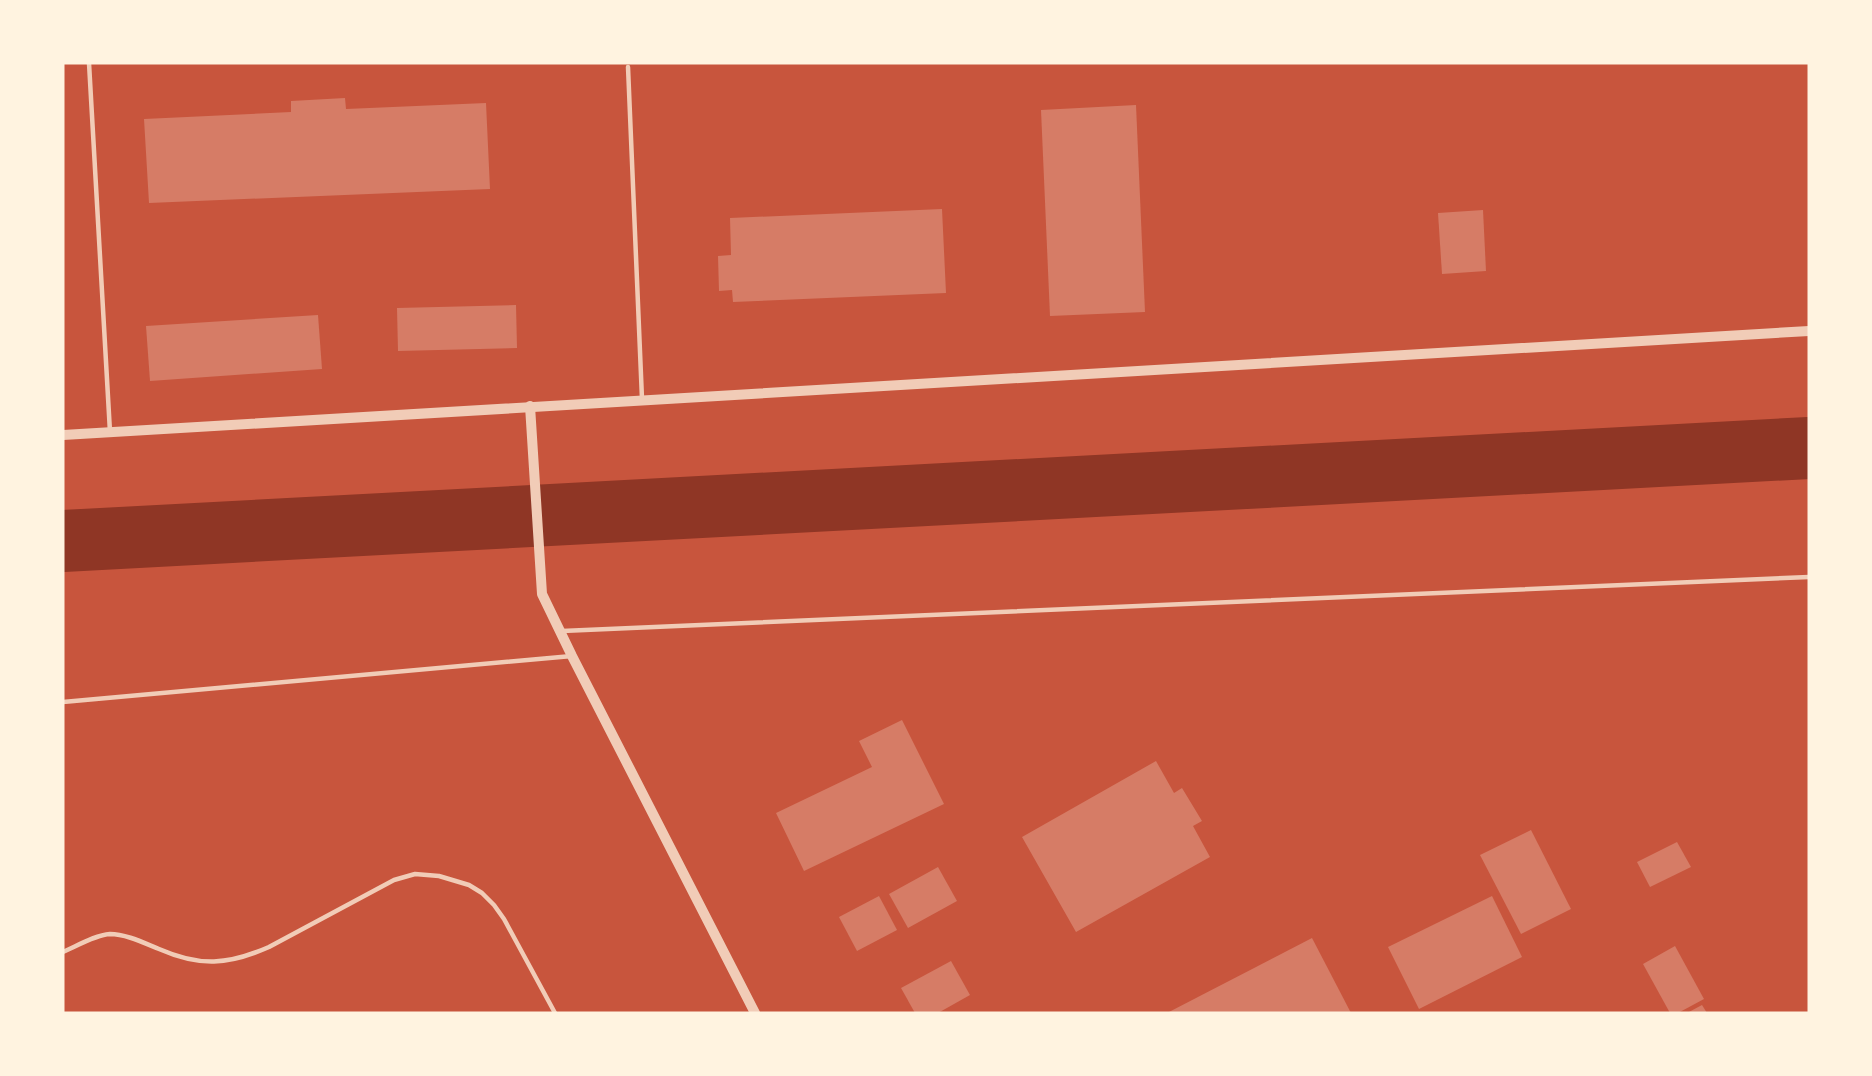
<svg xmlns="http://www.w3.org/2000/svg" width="1872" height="1076" viewBox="0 0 1872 1076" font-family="Rubik,sans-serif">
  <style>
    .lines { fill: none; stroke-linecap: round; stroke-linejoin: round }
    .river { stroke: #8f3625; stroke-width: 62 }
    .building { fill: #d67c66 }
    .service { stroke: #f1ccb7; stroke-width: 4.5 }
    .tertiary { stroke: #f1ccb7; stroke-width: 10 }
  </style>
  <rect width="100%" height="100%" fill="#c8553d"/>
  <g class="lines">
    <polyline class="river" points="63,541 1809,448"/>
  </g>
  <g class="building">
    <polygon points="345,98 346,109 486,103 490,189 149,203 144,119 291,112 291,101"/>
    <polygon points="1136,105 1145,312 1050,316 1041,110"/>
    <polygon points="942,209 946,293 733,302 732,290 719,291 718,256 731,255 730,218"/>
    <polygon points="1483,210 1486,271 1442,274 1438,213"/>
    <polygon points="516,305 517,348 398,351 397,308"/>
    <polygon points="318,315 322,369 150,381 146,326"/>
    <polygon points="902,720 944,804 804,871 776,813 872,767 859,741"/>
    <polygon points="1156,761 1174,793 1182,788 1202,821 1193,826 1210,857 1076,932 1022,837"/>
    <polygon points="1531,830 1571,909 1521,934 1480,855"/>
    <polygon points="1677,842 1691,867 1650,887 1637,862"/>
    <polygon points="938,867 957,901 908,928 889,894"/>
    <polygon points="879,896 897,930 857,951 839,917"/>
    <polygon points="1492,896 1522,957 1419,1009 1388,947"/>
    <polygon points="1312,938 1351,1013 1167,1013"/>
    <polygon points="1675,946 1704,999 1678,1013 1670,1013 1643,964"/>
    <polygon points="951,961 970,995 938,1013 915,1013 901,988"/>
    <polygon points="1702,1005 1707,1013 1687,1013"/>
  </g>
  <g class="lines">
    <g class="service">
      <polyline points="89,63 110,432"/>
      <polyline points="628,67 642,399"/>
      <polyline points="562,631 1809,577"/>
      <polyline points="63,702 572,656"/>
      <path d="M63 952C77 946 95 935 110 934 126 934 144 943 159 949 200 967 228 965 269 947L394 880 415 874 439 876 469 885 482 893 494 905 504 919 555 1013"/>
    </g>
    <g class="tertiary">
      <polyline points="530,406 542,594 572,656 755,1013"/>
      <polyline points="63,435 1809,331"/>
    </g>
  </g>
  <rect width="1872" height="1076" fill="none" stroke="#fff3e0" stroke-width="129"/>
</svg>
